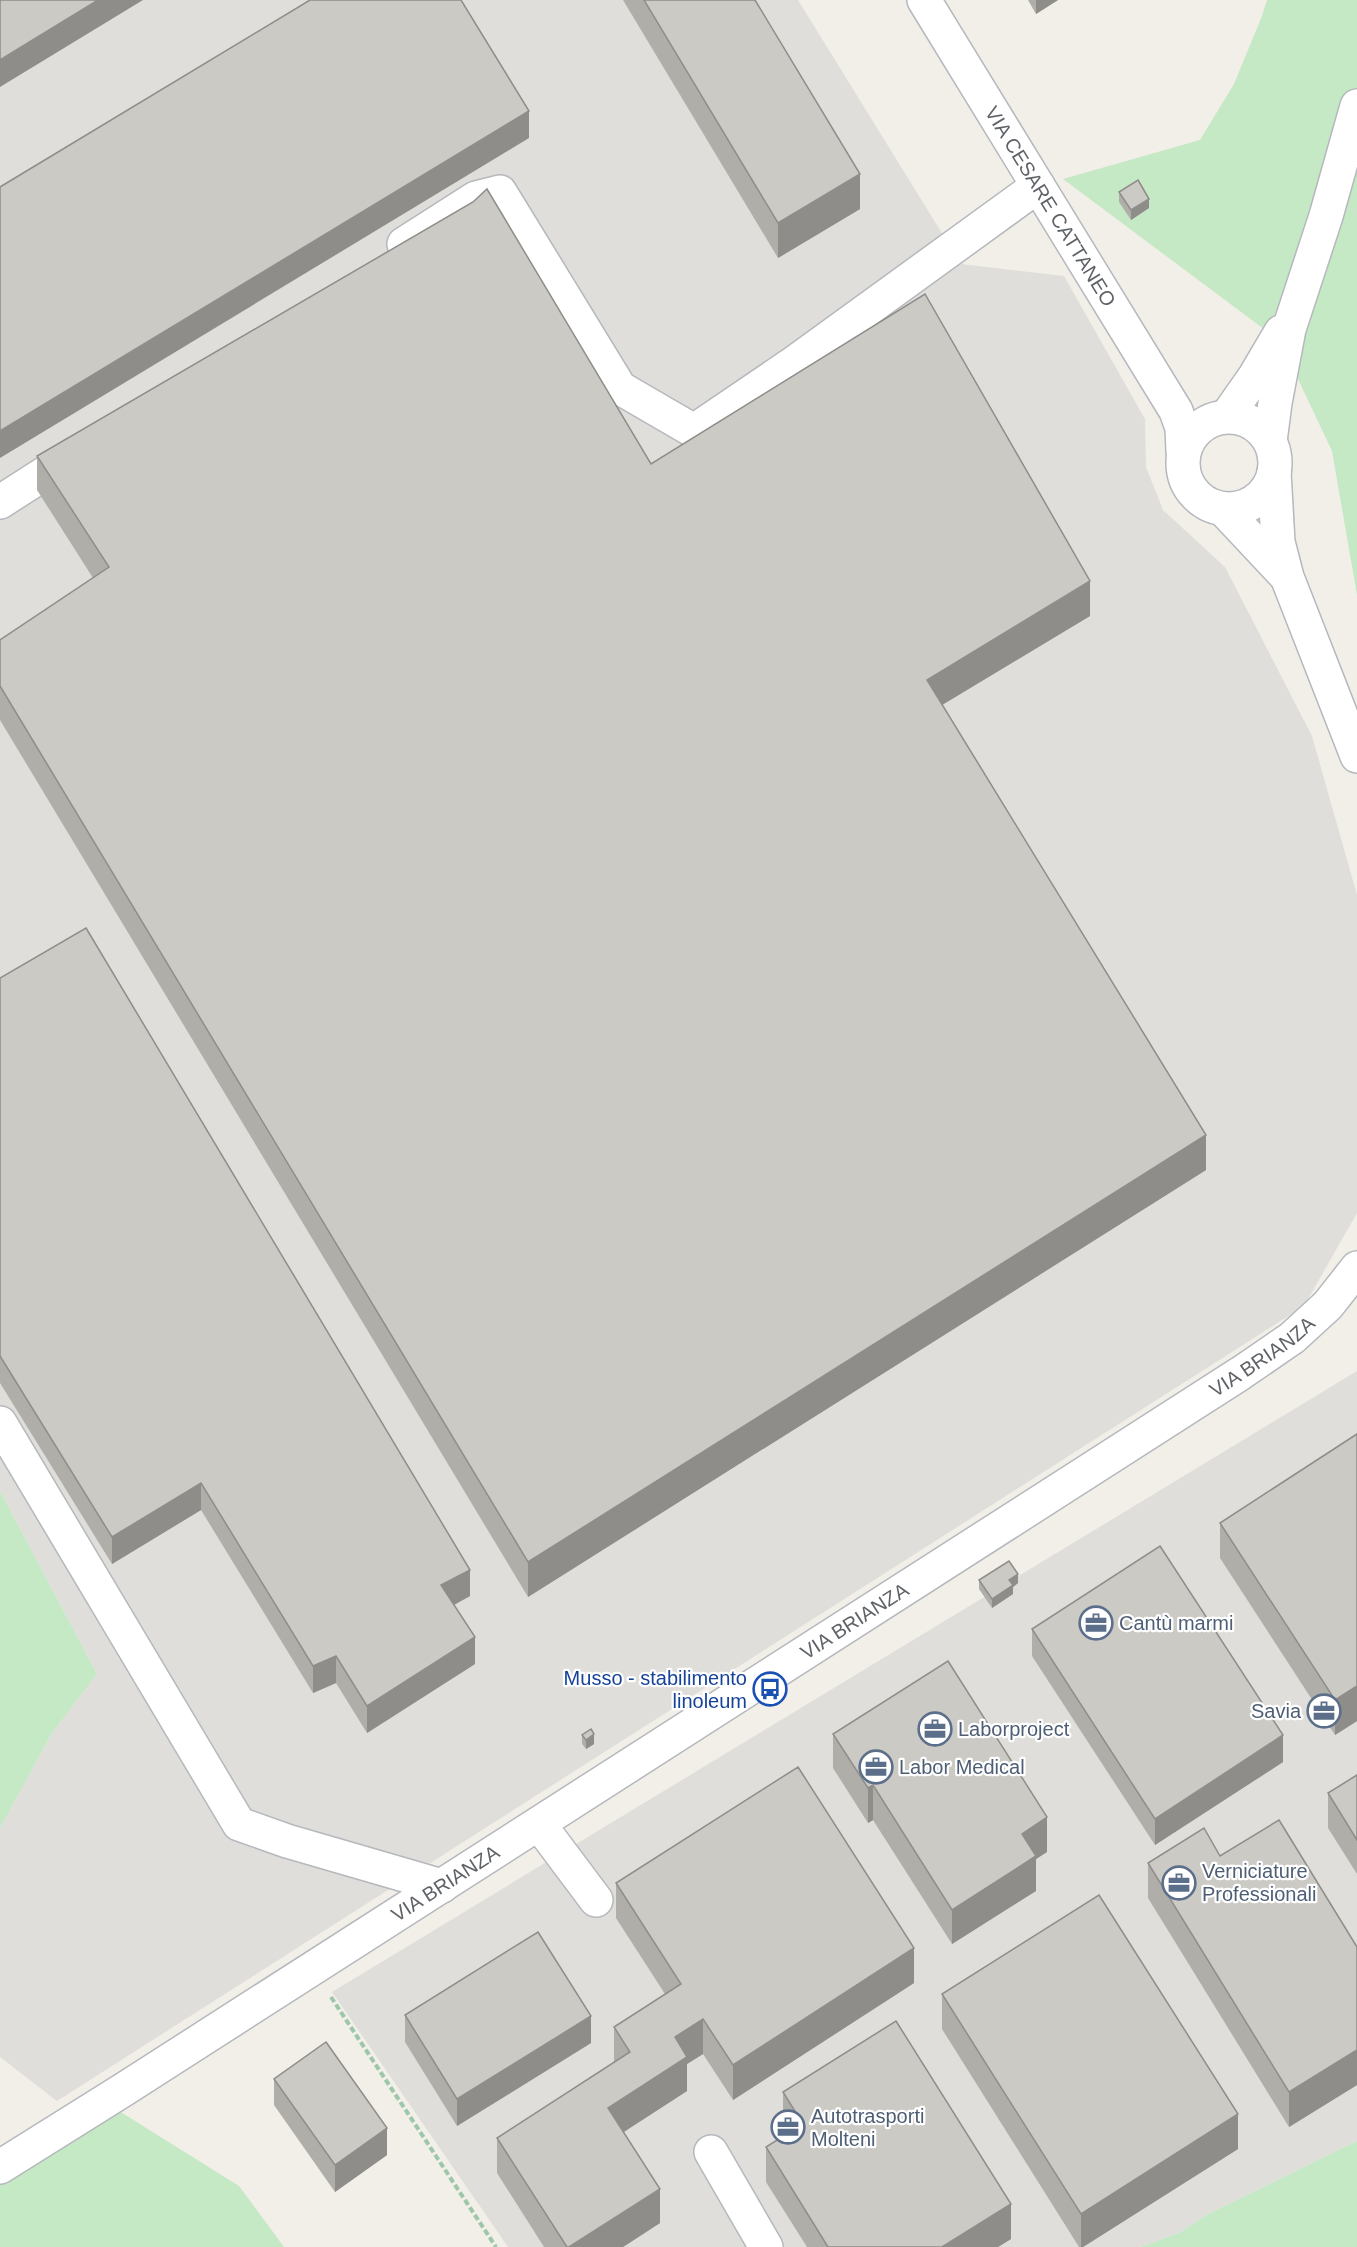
<svg xmlns="http://www.w3.org/2000/svg" width="1357" height="2247" viewBox="0 0 1357 2247" font-family="Helvetica,sans-serif">
  <style>
    .industrial { fill: #e0deda }
    .green { fill: #c5e8c5 }
    .lines { fill: none; stroke-linecap: round; stroke-linejoin: round }
    .minor-casing { stroke: #b5b8bc; stroke-width: 36 }
    .path { stroke: #9cc7a9; stroke-width: 4; stroke-dasharray: 6 3; stroke-linecap: butt }
    .minor { stroke: #fff; stroke-width: 33 }
    .wall { fill: #afaea9 }
    .shaded-wall { fill: #8f8d8a }
    .building { fill: #cccac5; stroke: #8f8d8a; stroke-width: 1.5 }
    .labels { text-anchor: middle; stroke-width: 4.5; stroke-linejoin: round; paint-order: stroke }
    .street-label { font-size: 20px; fill: #5f6368; stroke: #fff }
    .service-label { font-size: 20px; fill: #4e5e75; stroke: #fff; text-anchor: start }
    .transit-label { font-size: 20px; fill: #164399; stroke: #fff; text-anchor: end }
  </style>
  <rect width="100%" height="100%" fill="#f1efe8"/>
  <g class="industrial">
    <polygon points="0,0 798,0 961,264 1064,276 1145,419 1146,467 1163,510 1225,567 1312,736 1357,895 1357,1213 1304,1306 57,2101 0,2057 0,1828 52,1733 97,1674 0,1491"/>
    <polygon points="1357,1371 1357,2141 1208,2214 1179,2233 1140,2247 508,2247 332,1992"/>
  </g>
  <g class="green">
    <polygon points="1267,0 1357,0 1357,595 1332,451 1280,341 1063,179 1200,140 1234,84 1262,16"/>
    <polygon points="0,1491 97,1674 52,1733 0,1828"/>
    <polygon points="111,2106 239,2186 284,2247 0,2247 0,2172"/>
    <polygon points="1357,2141 1357,2247 1140,2247 1179,2233 1208,2214"/>
  </g>
  <g class="lines">
    <g class="minor-casing">
      <g id="minor">
        <path id="s1" d="M924 0 1176 411 1182 428 1183 451"/>
        <polyline points="404,244 476,198 500,192 620,388 694,431 791,365 1038,186"/>
        <polyline points="1227,416 1255,376 1281,332"/>
        <circle cx="1229" cy="463" r="46"/>
        <polyline points="1270,441 1275,403 1289,329 1326,216 1357,106"/>
        <polyline points="1274,472 1278,542 1287,577 1357,756"/>
        <polyline points="0,502 75,454"/>
        <polyline points="1223,509 1284,574"/>
        <polyline points="0,1423 239,1824 287,1841 442,1886"/>
        <polyline points="539,1824 596,1900"/>
        <polyline points="711,2152 766,2247"/>
        <path id="s2" d="M0 2167 123 2090 1241 1373 1292 1338 1328 1305 1357 1268"/>
      </g>
    </g>
    <polyline class="path" points="331,1997 496,2247"/>
    <use href="#minor" class="minor"/>
  </g>
  <g class="wall">
    <polygon points="623,0 755,0 860,209 778,258"/>
    <polygon points="1028,0 1058,0 1036,14"/>
    <polygon points="1119,192 1149,208 1131,220 1119,202"/>
    <polygon points="37,456 651,464 1090,616 942,705 1206,1170 528,1597 0,720 0,640 93,578 37,490"/>
    <polygon points="0,978 470,1596 454,1605 475,1664 367,1733 336,1683 313,1693 201,1510 112,1564 0,1383"/>
    <polygon points="1357,1434 1357,1721 1335,1735 1220,1558 1220,1523"/>
    <polygon points="979,1580 1018,1583 1013,1587 1013,1594 992,1608 979,1589"/>
    <polygon points="1032,1629 1283,1762 1155,1845 1032,1656"/>
    <polygon points="833,1734 1047,1852 1036,1859 1036,1891 952,1944 873,1820 868,1823 833,1768"/>
    <polygon points="582,1735 594,1744 586,1749 582,1744"/>
    <polygon points="1357,1775 1357,1874 1328,1828 1328,1793"/>
    <polygon points="1220,1856 1357,1947 1357,2085 1289,2127 1148,1898 1148,1863"/>
    <polygon points="616,1883 914,1983 733,2100 703,2054 687,2064 687,2091 624,2132 660,2223 623,2247 544,2247 497,2173 497,2138 614,2062 614,2027 665,1994 616,1918"/>
    <polygon points="942,1994 1238,2149 1083,2247 1079,2247 942,2029"/>
    <polygon points="405,2015 591,2043 457,2126 405,2042"/>
    <polygon points="274,2079 387,2155 335,2192 274,2105"/>
    <polygon points="783,2092 1011,2239 998,2247 807,2247 766,2182 766,2147 788,2134 783,2126"/>
  </g>
  <g class="shaded-wall">
    <polygon points="98,0 143,0 0,87 0,60"/>
    <polygon points="1036,0 1058,0 1036,14"/>
    <polygon points="529,111 529,138 0,458 0,431"/>
    <polygon points="860,174 860,209 778,258 778,223"/>
    <polygon points="1149,199 1149,208 1131,220 1131,210"/>
    <polygon points="1090,581 1090,616 927,714 927,680"/>
    <polygon points="1206,1135 1206,1170 528,1597 528,1562"/>
    <polygon points="201,1483 201,1510 112,1564 112,1537"/>
    <polygon points="470,1570 470,1596 441,1612 441,1585"/>
    <polygon points="1018,1574 1018,1583 1013,1587 1013,1594 992,1608 992,1599 1009,1580"/>
    <polygon points="475,1637 475,1664 367,1733 367,1706"/>
    <polygon points="336,1656 336,1683 313,1693 313,1666"/>
    <polygon points="1357,1686 1357,1721 1335,1735 1335,1700"/>
    <polygon points="594,1734 594,1744 586,1749 586,1740"/>
    <polygon points="1283,1735 1283,1762 1155,1845 1155,1819"/>
    <polygon points="873,1785 873,1820 868,1823 868,1788"/>
    <polygon points="1047,1817 1047,1852 1036,1859 1036,1891 952,1944 952,1910 1022,1834"/>
    <polygon points="914,1948 914,1983 733,2100 733,2065"/>
    <polygon points="591,2016 591,2043 457,2126 457,2099"/>
    <polygon points="703,2019 703,2054 687,2064 687,2091 608,2142 608,2108 675,2037"/>
    <polygon points="1357,2050 1357,2085 1289,2127 1289,2092"/>
    <polygon points="1238,2114 1238,2149 1083,2247 1081,2247 1081,2214"/>
    <polygon points="387,2128 387,2155 335,2192 335,2165"/>
    <polygon points="660,2189 660,2223 623,2247 569,2247"/>
    <polygon points="1011,2204 1011,2239 998,2247 942,2247"/>
  </g>
  <g class="building">
    <polygon points="0,0 98,0 0,60"/>
    <polygon points="310,0 461,0 529,111 0,431 0,187"/>
    <polygon points="644,0 755,0 860,174 778,223"/>
    <polygon points="1138,180 1149,199 1131,210 1119,192"/>
    <polygon points="487,189 651,464 925,294 1090,581 927,680 1206,1135 528,1562 0,686 0,640 109,567 37,456 473,202"/>
    <polygon points="86,928 470,1570 441,1585 475,1637 367,1706 336,1656 313,1666 201,1483 112,1537 0,1356 0,978"/>
    <polygon points="1357,1434 1357,1686 1335,1700 1220,1523"/>
    <polygon points="1160,1546 1283,1735 1155,1819 1032,1629"/>
    <polygon points="1009,1561 1018,1574 1009,1580 1013,1585 992,1599 979,1580"/>
    <polygon points="948,1661 1047,1817 1022,1834 1036,1856 952,1910 873,1785 868,1788 833,1734"/>
    <polygon points="591,1729 594,1734 586,1740 582,1735"/>
    <polygon points="798,1767 914,1948 733,2065 703,2019 675,2037 687,2057 608,2108 660,2189 569,2247 567,2247 497,2138 630,2052 614,2027 681,1984 616,1883"/>
    <polygon points="1357,1775 1357,1840 1328,1793"/>
    <polygon points="1279,1820 1357,1947 1357,2050 1289,2092 1148,1863 1204,1828 1220,1856"/>
    <polygon points="1099,1895 1238,2114 1081,2214 942,1994"/>
    <polygon points="538,1932 591,2016 457,2099 405,2015"/>
    <polygon points="896,2021 1011,2204 942,2247 828,2247 766,2147 803,2124 783,2092"/>
    <polygon points="326,2042 387,2128 335,2165 274,2079"/>
  </g>
  <defs>
    <g id="office-ring" transform="scale(1.725)"><circle r="9.5" fill="#fff" stroke="#5c6f8a" stroke-width="1.5"/><path d="M-6-3h4V-5.5h4V-3h4V5H-6ZM-1-4.5V-3h2v-1.5ZM-6 0V1H6V0Z" fill="#5c6f8a"/></g>
    <g id="bus-ring" transform="scale(1.725)"><circle r="9.5" fill="#fff" stroke="#1a4fb4" stroke-width="1.5"/><path d="M-5-6H5V4H4V6H2V4H-2V6H-4V4H-5ZM-3.5-4V0h7V-4ZM-3.5 1.2v1.5H-2V1.2ZM2 1.2v1.5H3.5V1.2Z" fill="#1a4fb4"/></g>
  </defs>
  <g fill-rule="evenodd">
    <use href="#office-ring" x="1096" y="1623"/>
    <use href="#bus-ring" x="770" y="1689"/>
    <use href="#office-ring" x="1324" y="1711"/>
    <use href="#office-ring" x="935" y="1729"/>
    <use href="#office-ring" x="876" y="1767"/>
    <use href="#office-ring" x="1179" y="1883"/>
    <use href="#office-ring" x="788" y="2127"/>
  </g>
  <g class="labels">
    <g class="street-label">
      <text dy="7" stroke="none"><textPath href="#s1" startOffset="242">VIA CESARE CATTANEO</textPath></text>
      <text dy="7" stroke="none"><textPath href="#s2" startOffset="1500">VIA BRIANZA</textPath></text>
      <text dy="7" stroke="none"><textPath href="#s2" startOffset="1014">VIA BRIANZA</textPath></text>
      <text dy="7" stroke="none"><textPath href="#s2" startOffset="528">VIA BRIANZA</textPath></text>
    </g>
    <g class="service-label">
      <text x="1119" y="1630">Cantù marmi</text>
      <text x="1301" y="1718" text-anchor="end">Savia</text>
      <text x="958" y="1736">Laborproject</text>
      <text x="899" y="1774">Labor Medical</text>
      <text x="1202" y="1878">Verniciature<tspan x="1202" dy="23">Professionali</tspan></text>
      <text x="811" y="2123">Autotrasporti<tspan x="811" dy="23">Molteni</tspan></text>
    </g>
    <g class="transit-label">
      <text x="747" y="1685">Musso - stabilimento<tspan x="747" dy="23">linoleum</tspan></text>
    </g>
  </g>
</svg>
